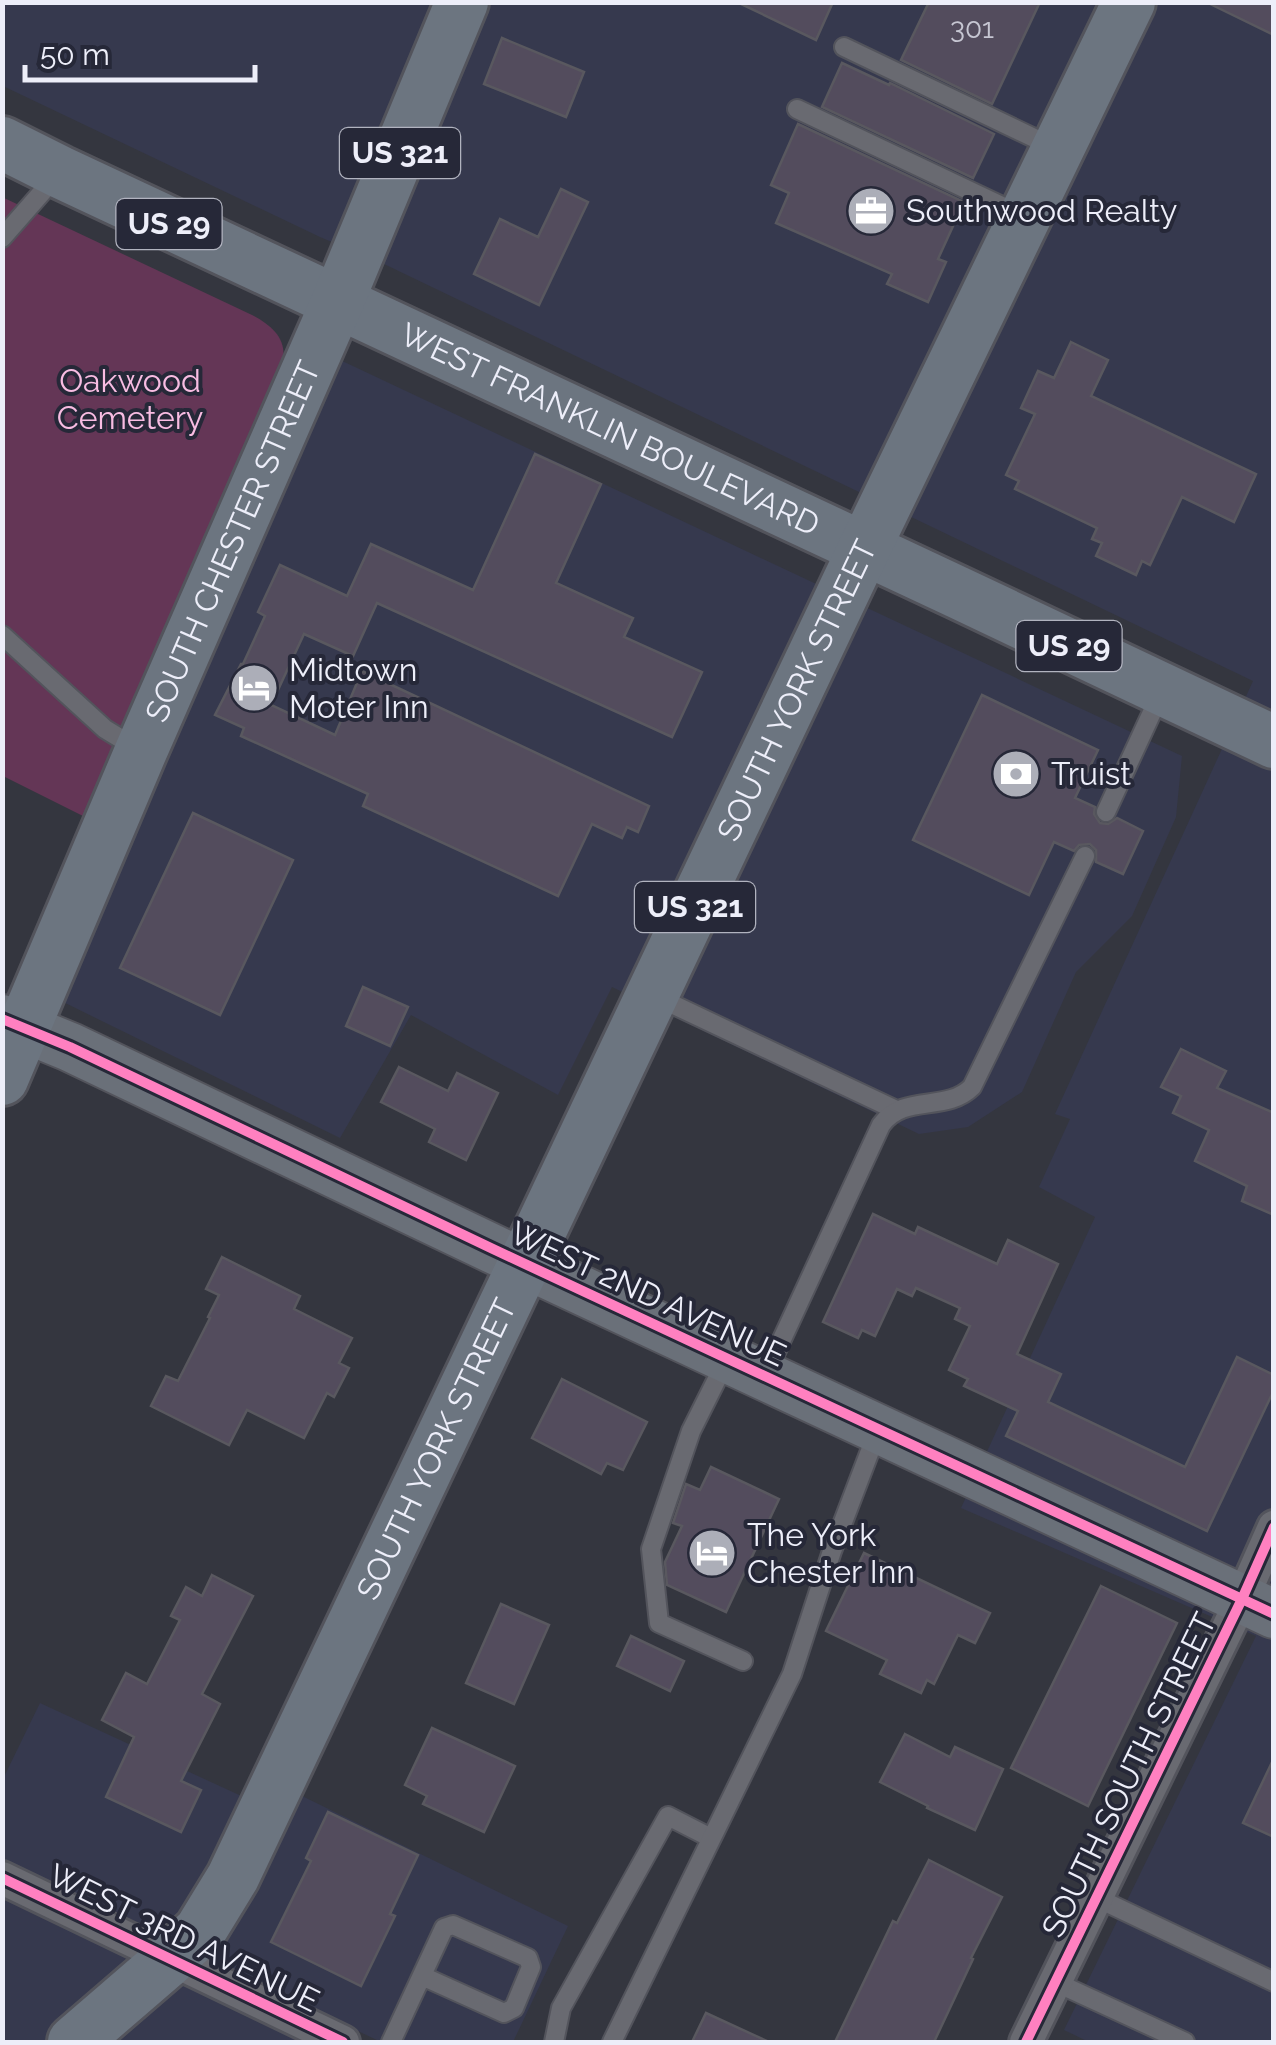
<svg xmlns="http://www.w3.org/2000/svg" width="1276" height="2045" viewBox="0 0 1276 2045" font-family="Raleway,sans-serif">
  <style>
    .built { fill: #36394e }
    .green { fill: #643656 }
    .building { fill: #534c5d; stroke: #59585f; stroke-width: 2.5 }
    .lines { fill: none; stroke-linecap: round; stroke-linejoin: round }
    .lane-casing { stroke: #53545c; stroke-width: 22 }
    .street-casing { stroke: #53545c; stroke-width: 38 }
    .secondary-casing { stroke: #53545c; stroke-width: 52 }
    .primary-casing { stroke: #53545c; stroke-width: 58 }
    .lane { stroke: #696a71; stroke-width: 18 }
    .street { stroke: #696a71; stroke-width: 32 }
    .secondary { stroke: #6a7079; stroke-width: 48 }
    .primary { stroke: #6c7580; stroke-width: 52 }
    .cycleway-casing { stroke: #262838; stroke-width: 16 }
    .cycleway { stroke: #ff80c0; stroke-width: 10 }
    .labels { text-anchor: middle; stroke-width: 8; stroke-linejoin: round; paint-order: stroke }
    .number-label { font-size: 28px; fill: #c6c6d2 }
    .shield { fill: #262838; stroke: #b1b3bf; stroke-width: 2.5 }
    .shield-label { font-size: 30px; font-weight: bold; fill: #edeef9 }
    .poi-label { font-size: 32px; fill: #edeef9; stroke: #262838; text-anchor: start }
    .park-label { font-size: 32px; fill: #f8bce2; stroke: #262838 }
    .street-label { font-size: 32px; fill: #edeef9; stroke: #262838 }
  </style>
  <rect width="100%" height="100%" fill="#34363f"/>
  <g class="built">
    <polygon points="2,3 1273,3 1273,2042 1089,2042 1064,2030 1256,1636 961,1508 1095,1217 1039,1187 1070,1119 1055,1114 1253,681 384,264 320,237 3,86"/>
    <polygon points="338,359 1182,756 1176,817 1132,916 1076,972 1022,1092 968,1127 919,1134 612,987 558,1095 411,1015 340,1138 51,996"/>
    <polygon points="40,1703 291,1819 302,1796 568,1926 513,2042 381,2042 312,2009 296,2042 3,2042 2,1781"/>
  </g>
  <path class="green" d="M2 197 252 315C272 326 287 338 283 363L87 818 3 776Z"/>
  <g class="building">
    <polygon points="737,2 833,2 816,40"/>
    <polygon points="929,2 1040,2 992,104 901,60"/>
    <polygon points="1206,2 1274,2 1274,35"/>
    <polygon points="502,38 584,72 566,117 484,84"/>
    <polygon points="842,63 889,85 890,83 994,134 973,178 822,107"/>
    <polygon points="798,124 964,202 938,259 946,262 928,302 887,284 892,274 776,223 789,193 771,185"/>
    <polygon points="561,189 588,202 539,305 474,274 500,219 538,237"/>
    <polygon points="1071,342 1108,360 1091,396 1256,474 1234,522 1182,497 1150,565 1142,561 1136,575 1096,556 1102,543 1092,539 1097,528 1015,489 1019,481 1006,475 1035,414 1021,408 1038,371 1054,378"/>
    <polygon points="535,454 601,484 556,583 633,618 624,637 702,672 672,737 377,603 353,656 304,634 271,705 335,735 362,671 649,806 638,832 627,827 622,838 592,824 558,896 363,806 368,794 241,736 244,728 215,715 241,664 243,664 265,616 258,612 280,565 347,596 371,544 473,590"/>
    <polygon points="982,695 1098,750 1075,798 1095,807 1094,814 1100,823 1108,824 1117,818 1143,831 1123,874 1096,862 1096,850 1090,844 1079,845 1074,851 1054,842 1029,895 913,840"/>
    <polygon points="193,813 293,860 220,1015 120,968"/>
    <polygon points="363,987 408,1007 390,1046 346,1026"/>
    <polygon points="1181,1049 1226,1071 1217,1088 1274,1113 1274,1215 1242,1201 1247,1186 1195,1161 1209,1130 1173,1113 1181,1096 1161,1087"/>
    <polygon points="399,1067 448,1091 457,1073 498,1093 466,1160 429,1142 435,1129 381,1102"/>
    <polygon points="873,1214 915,1234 918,1227 997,1264 1008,1240 1058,1264 1017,1354 1061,1374 1048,1402 1185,1467 1237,1357 1274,1375 1274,1390 1207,1531 1006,1436 1018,1411 964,1386 968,1379 949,1370 970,1326 955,1319 960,1308 916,1288 912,1296 897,1289 875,1336 862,1330 858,1338 823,1322"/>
    <polygon points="222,1257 300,1296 294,1309 352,1338 339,1363 349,1368 334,1397 327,1393 304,1438 247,1410 229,1445 151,1406 166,1376 178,1381 210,1318 208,1317 219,1295 206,1289"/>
    <polygon points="562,1379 647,1422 623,1470 607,1463 601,1474 532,1438"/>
    <polygon points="711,1467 779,1499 726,1612 667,1585 665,1562 682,1526 673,1523 686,1484 700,1490"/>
    <polygon points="864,1553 990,1613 975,1643 958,1635 934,1684 927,1680 921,1693 880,1674 887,1660 826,1631"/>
    <polygon points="212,1575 253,1596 202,1694 220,1704 181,1781 201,1790 181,1832 106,1797 134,1737 102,1720 126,1673 147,1684 180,1620 171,1616 186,1587 202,1596"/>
    <polygon points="1101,1586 1177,1623 1088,1806 1011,1768"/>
    <polygon points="501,1604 549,1625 514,1704 466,1683"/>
    <polygon points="631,1636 684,1661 670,1691 617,1666"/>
    <polygon points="432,1728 515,1766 484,1832 423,1804 427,1796 405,1785"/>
    <polygon points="905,1734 950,1757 955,1747 1003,1769 975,1830 927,1808 928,1806 880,1782"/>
    <polygon points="1274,1758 1274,1837 1243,1823"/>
    <polygon points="328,1812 418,1855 390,1914 395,1916 361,1986 271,1942 311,1861 306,1858"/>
    <polygon points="929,1860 1002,1897 971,1958 973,1959 934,2042 835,2042 893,1921 897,1923"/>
    <polygon points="706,2013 769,2042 692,2042"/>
  </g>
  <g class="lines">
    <g class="lane-casing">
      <g id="lane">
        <polyline points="844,47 1055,148"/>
        <polyline points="797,109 1023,216"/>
        <polyline points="2,238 58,174"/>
        <polyline points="2,635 105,729 136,748"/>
        <polyline points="1106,812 1160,695"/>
        <polyline points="657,997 896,1110"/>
        <polyline points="727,1359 691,1431 651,1549 659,1623 743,1661"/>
        <path d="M765 1376 881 1125C904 1093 946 1113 972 1087L1085 856"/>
        <polyline points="1097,1898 1274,1982"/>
        <polyline points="1057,1983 1185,2042"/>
        <polyline points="391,2042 444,1928 453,1925 528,1958 531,1967 514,2008 504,2013 422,1976"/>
        <polyline points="554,2042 561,2008 668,1816 711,1838"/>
        <polyline points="612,2042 792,1674 832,1551 878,1430"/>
      </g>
    </g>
    <g class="street-casing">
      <g id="street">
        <polyline points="2,1878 343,2042"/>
        <polyline points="1026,2042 1242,1599 1274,1527"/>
      </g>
    </g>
    <g class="secondary-casing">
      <polyline id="secondary" points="2,1019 70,1047 493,1249 1274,1614"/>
    </g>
    <g class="primary-casing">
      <g id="primary">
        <path id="s1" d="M2 143 60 172 957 592 1274 742"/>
        <path id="s2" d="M2 1079 141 751 337 303 462 2"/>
        <path id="s3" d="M74 2042 169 1960 200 1931 233 1877 864 549 1129 2"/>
      </g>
    </g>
    <use href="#lane" class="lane"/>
    <use href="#street" class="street"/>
    <use href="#secondary" class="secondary"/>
    <use href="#primary" class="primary"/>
    <g class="cycleway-casing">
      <g id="cycleway">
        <polyline points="2,1019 70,1047 493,1249 1274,1614"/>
        <polyline points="2,1878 343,2042"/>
        <polyline points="1026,2042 1242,1599 1274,1527"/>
      </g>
    </g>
    <use href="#cycleway" class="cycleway"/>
  </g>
  <defs>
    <g id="office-disc" transform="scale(2.5)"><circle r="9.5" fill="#acaeb8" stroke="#262838"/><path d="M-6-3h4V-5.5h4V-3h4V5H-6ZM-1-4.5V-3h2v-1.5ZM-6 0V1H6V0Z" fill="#fff"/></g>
    <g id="hotel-disc" transform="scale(2.5)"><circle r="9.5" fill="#acaeb8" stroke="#262838"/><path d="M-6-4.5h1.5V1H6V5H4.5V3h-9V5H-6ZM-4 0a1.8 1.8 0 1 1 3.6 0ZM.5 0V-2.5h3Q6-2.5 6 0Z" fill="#fff"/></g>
    <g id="bank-disc" transform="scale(2.5)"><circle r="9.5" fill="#acaeb8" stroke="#262838"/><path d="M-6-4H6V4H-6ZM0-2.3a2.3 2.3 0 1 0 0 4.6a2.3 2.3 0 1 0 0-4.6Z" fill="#fff"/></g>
  </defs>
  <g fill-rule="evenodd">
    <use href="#office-disc" x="871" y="211"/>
    <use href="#hotel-disc" x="254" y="688"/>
    <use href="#bank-disc" x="1016" y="774"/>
    <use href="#hotel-disc" x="712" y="1553"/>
  </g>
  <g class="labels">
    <g class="number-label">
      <text x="972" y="38">301</text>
    </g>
    <g class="shield">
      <rect x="340" y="128" width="120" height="50" rx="8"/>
      <rect x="116.5" y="199" width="105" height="50" rx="8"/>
      <rect x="1016.5" y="621" width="105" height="50" rx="8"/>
      <rect x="635" y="882" width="120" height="50" rx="8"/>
    </g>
    <g class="shield-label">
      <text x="400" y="163">US 321</text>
      <text x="169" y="234">US 29</text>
      <text x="1069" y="656">US 29</text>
      <text x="695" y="917">US 321</text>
    </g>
    <g class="poi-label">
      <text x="906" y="222">Southwood Realty</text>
      <text x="289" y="681">Midtown<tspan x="289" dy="37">Moter Inn</tspan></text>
      <text x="1051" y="785">Truist</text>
      <text x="747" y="1546">The York<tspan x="747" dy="37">Chester Inn</tspan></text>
    </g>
    <g class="park-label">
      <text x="130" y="392">Oakwood<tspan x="130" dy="37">Cemetery</tspan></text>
    </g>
    <g class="street-label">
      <text dy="11" stroke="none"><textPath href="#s1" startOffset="672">WEST FRANKLIN BOULEVARD</textPath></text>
      <text dy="11" stroke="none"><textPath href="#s2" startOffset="585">SOUTH CHESTER STREET</textPath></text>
      <text dy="11" stroke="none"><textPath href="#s3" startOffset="1545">SOUTH YORK STREET</textPath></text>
      <text transform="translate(648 1294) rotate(25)" y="11">WEST 2ND AVENUE</text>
      <text dy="11" stroke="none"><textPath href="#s3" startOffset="705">SOUTH YORK STREET</textPath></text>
      <text transform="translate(1129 1775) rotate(-64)" y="11">SOUTH SOUTH STREET</text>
      <text transform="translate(184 1938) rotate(26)" y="11">WEST 3RD AVENUE</text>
    </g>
  </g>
  <rect width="1276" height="2045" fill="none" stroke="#edeef9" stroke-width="10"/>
  <path d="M25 65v15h230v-15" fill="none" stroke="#edeef9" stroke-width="5"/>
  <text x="40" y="65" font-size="30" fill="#edeef9" stroke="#262838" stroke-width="8" paint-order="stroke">50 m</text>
</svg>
